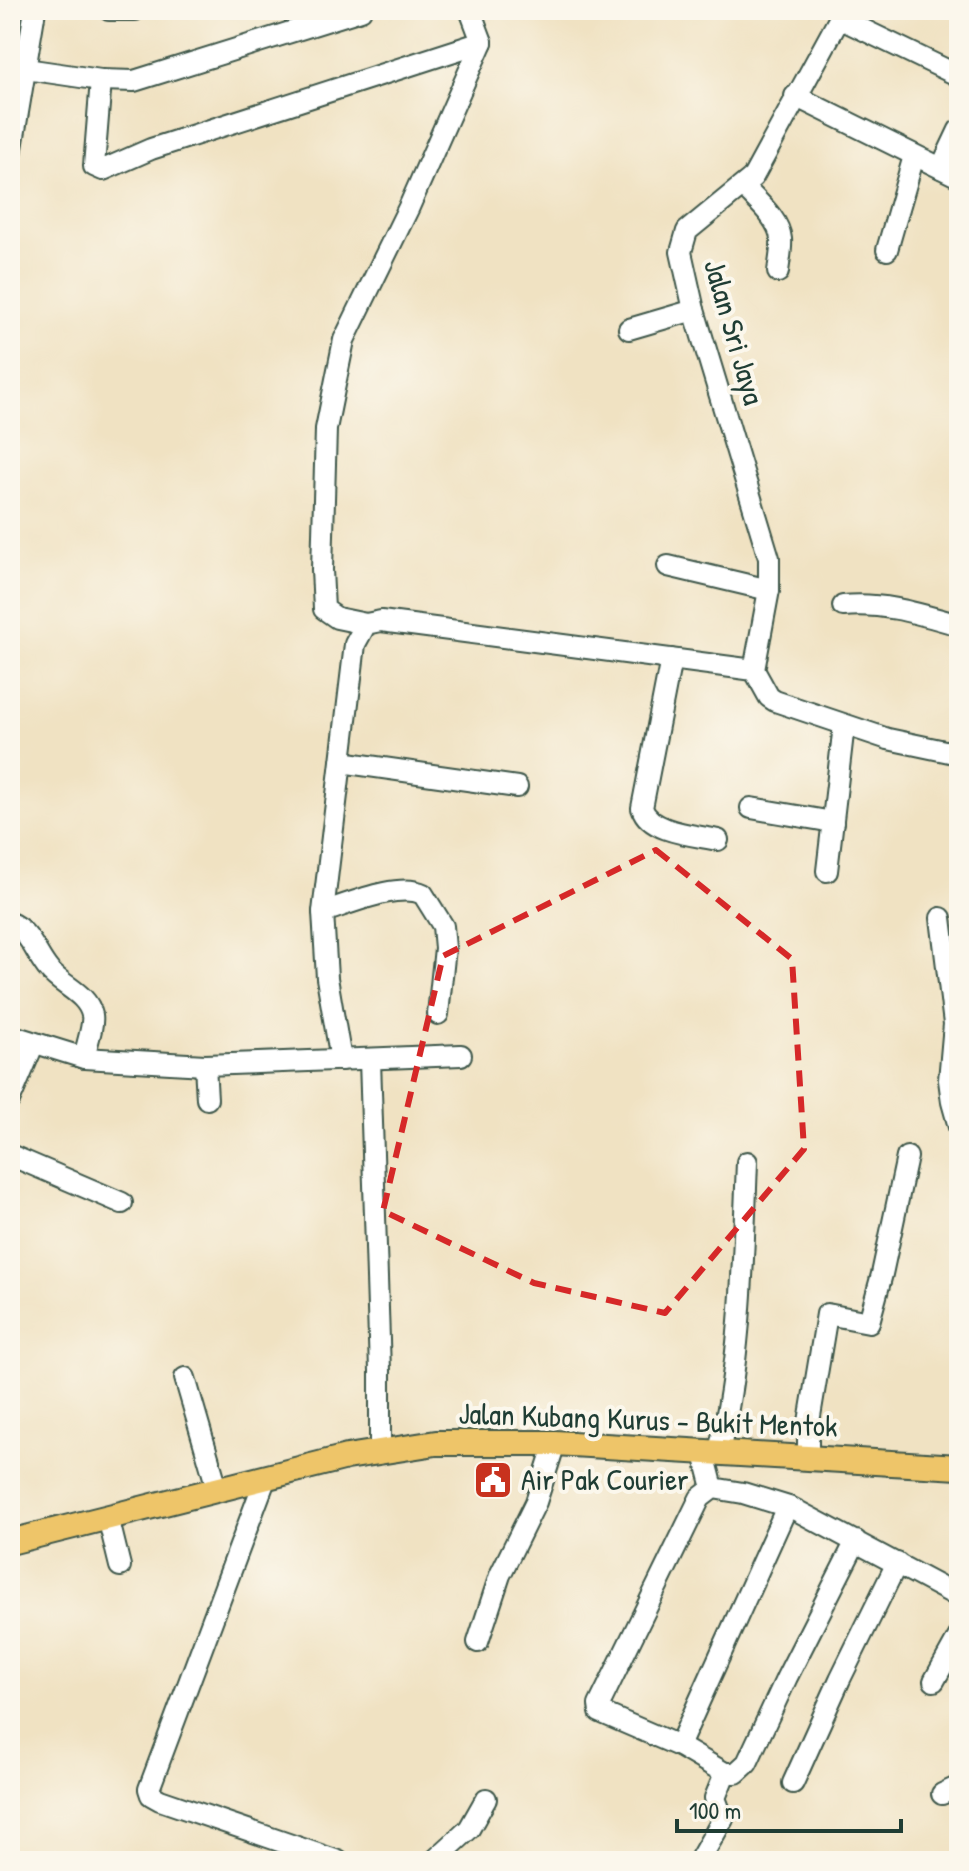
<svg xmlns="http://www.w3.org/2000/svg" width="969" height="1871" viewBox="0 0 969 1871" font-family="'Patrick Hand',sans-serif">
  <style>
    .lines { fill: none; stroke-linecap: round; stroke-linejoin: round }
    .minor-casing { stroke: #3e5649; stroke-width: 24 }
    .major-casing { stroke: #3e5649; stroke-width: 28 }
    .minor { stroke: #fff; stroke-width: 20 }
    .major { stroke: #eec569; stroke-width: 24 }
    .marked { fill: none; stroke: #d62828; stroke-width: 6; stroke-dasharray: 16 10; stroke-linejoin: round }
    .labels { text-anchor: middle; stroke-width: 8; stroke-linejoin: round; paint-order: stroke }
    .street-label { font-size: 30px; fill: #1f3d34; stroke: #fbf7ec }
    .poi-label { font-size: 30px; fill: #1f3d34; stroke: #fbf7ec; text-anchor: start }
  </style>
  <rect width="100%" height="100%" fill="#fbf7ec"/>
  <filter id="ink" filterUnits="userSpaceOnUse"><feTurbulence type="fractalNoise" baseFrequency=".0125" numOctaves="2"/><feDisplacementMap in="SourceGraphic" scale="16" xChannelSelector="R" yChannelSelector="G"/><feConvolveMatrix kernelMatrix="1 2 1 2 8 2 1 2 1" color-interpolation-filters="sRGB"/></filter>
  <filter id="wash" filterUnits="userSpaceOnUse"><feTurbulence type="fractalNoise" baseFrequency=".006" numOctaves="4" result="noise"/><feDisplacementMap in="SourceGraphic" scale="32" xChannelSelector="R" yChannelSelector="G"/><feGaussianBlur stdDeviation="1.8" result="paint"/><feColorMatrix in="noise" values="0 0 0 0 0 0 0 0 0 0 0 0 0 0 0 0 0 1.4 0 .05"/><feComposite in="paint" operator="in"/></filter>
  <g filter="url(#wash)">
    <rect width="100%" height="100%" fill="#f0e2c2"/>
  </g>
  <g filter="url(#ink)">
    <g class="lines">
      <g class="minor-casing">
        <g id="minor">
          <polyline points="109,10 135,10"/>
          <polyline points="839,18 959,76"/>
          <polyline points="26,69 101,80 134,81 361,10"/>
          <polyline points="101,80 94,166 103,170 151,149 482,42"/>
          <polyline points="795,96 959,177"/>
          <polyline points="10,160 35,10"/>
          <polyline points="941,168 959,130"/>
          <path d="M743 186C756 201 779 218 781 239 782 249 779 262 778 272"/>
          <polyline points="887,250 914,156"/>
          <polyline points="629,329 694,310"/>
          <polyline points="668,566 769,590"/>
          <path d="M843 606C884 602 920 614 959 625"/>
          <polyline points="366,624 337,618 324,609 322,570 326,429 344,340 409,207 482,42 470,10"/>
          <path d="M671 659 642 808C650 833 695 835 718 840"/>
          <polyline points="754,670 769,590 769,558 694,310 681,252 687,231 753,177 844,10"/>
          <polyline points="754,670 769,697 775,701 888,739 959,754"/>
          <polyline points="341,762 517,787"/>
          <polyline points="751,808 833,822"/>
          <polyline points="827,871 844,725"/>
          <path d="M323 912C349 904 399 882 423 894L443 926 445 948 438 1014"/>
          <polyline points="941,918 954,1024 949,1080 952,1102 959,1127"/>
          <path d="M10 923C30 931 36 955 49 970 62 986 87 993 92 1015 94 1026 86 1046 84 1058"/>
          <polyline points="10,1035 84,1058 205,1065 461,1055"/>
          <polyline points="341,1060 327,978 323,912 355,644 366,624 381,621 754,670"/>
          <polyline points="370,1060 380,1371 380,1451"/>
          <polyline points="205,1065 207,1099"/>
          <polyline points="10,1099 34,1043"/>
          <polyline points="10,1155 122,1203"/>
          <polyline points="185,1378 217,1488"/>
          <polyline points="703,1450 713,1488"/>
          <path d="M719 1451C742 1357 743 1259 747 1162"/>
          <polyline points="808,1456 808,1428 827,1314 869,1322 882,1274 907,1157"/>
          <polyline points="266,1477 149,1789 151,1795 160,1800 338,1861"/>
          <polyline points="108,1517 120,1566"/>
          <polyline points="856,1541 787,1677 747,1763 736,1773 725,1773 679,1746 600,1712 599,1705 700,1498 713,1488 743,1493 792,1508 959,1597"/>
          <polyline points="478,1642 500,1575 536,1502 555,1443"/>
          <polyline points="934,1681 959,1636"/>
          <polyline points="679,1746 787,1507"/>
          <polyline points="793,1783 840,1679 897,1563"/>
          <polyline points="942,1794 959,1786"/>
          <polyline points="434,1861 469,1829 486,1799"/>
          <polyline points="699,1861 723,1819 715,1798 725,1773"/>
        </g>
      </g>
      <g class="major-casing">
        <polyline id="major" points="10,1542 347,1457 436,1443 555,1443 959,1467"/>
      </g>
      <use href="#minor" class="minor"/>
      <use href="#major" class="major"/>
    </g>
  </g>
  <path class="marked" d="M656 850 792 959 804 1149 665 1313 534 1283 383 1211 443 956Z"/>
  <defs>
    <g id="civic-square" transform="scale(2)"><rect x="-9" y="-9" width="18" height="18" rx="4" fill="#c8321e" stroke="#fbf7ec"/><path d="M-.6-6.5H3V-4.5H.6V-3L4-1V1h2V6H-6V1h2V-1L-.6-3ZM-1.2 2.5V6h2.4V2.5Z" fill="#fff"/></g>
  </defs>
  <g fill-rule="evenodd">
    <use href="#civic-square" x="493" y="1480"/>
  </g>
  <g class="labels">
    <g class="street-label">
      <text transform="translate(734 332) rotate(74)" y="10">Jalan Sri Jaya</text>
      <text transform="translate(648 1420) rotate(2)" y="10">Jalan Kubang Kurus - Bukit Mentok</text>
    </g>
    <g class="poi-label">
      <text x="521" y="1490">Air Pak Courier</text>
    </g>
  </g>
  <rect width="969" height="1871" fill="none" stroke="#fbf7ec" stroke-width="40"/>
  <path d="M677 1819v12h224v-12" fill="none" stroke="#1f3d34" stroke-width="4"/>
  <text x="689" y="1819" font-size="24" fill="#1f3d34" stroke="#fbf7ec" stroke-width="6" paint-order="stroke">100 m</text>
</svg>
